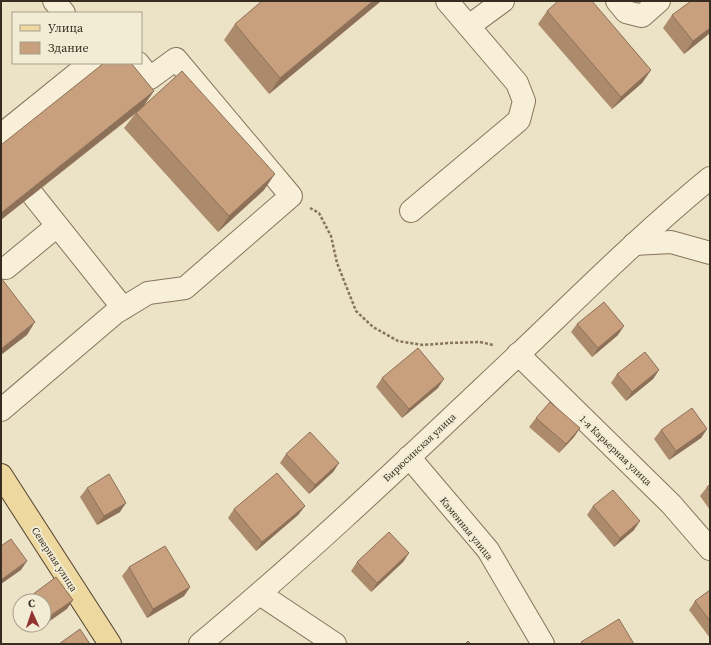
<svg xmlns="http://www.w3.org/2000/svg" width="711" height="645" viewBox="0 0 711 645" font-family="'Source Serif 4',serif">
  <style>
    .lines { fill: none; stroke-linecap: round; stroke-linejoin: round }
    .minor-casing { stroke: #86745c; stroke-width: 24 }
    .major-casing { stroke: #544230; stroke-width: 24 }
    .path { stroke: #86745c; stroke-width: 2.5; stroke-dasharray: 3 2; stroke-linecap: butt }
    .minor { stroke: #f7efd8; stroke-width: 22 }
    .major { stroke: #edd89f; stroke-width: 22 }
    .wall { fill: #ac8a6c }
    .shaded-wall { fill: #8c7058 }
    .building { fill: #c8a07d; stroke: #8c7058 }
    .labels { text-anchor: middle; stroke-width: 4; stroke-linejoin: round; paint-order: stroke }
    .street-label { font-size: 10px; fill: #362c1f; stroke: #f3ecd4 }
  </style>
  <rect width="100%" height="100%" fill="#ece2c5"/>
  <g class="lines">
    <g class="minor-casing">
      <g id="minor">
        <polyline points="54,1 64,13"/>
        <polyline points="617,1 626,12 642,16 659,1"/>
        <polyline points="469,26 503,1"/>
        <polyline points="1,135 90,63"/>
        <polyline points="1,155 123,308"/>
        <polyline points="411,211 519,120 524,101 517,83 447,1"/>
        <polyline points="634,244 671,242 710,253"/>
        <polyline points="6,268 57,226"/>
        <polyline points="518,354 671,504 710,549"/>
        <polyline points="1,410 115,313 148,293 185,288 291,196 176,59 150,78 138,63"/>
        <polyline points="409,457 488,550 543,644"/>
        <polyline points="260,594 335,644"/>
        <path d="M200 644C311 552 416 451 521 352 583 293 644 232 710 178"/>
      </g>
    </g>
    <g class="major-casing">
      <polyline id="major" points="1,475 110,644"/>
    </g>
    <polyline class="path" points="310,208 319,213 331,236 337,263 356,311 373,327 398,341 423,345 449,343 480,342 493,345"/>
    <use href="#minor" class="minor"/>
    <use href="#major" class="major"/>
  </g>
  <g class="wall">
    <polygon points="381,1 269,94 224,40 235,24"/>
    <polygon points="547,11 651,70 642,83 612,109 538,24"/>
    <polygon points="672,15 710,33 684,54 663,28"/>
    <polygon points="146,104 264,190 218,232 124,128 135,114 1,220"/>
    <polygon points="577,324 618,335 592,357 571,332"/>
    <polygon points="659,370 653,379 626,401 611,383 617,374"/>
    <polygon points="382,378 438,388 402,418 376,387"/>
    <polygon points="536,418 580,428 574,437 559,453 529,427"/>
    <polygon points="707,429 701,438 669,460 654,439 661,430"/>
    <polygon points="286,454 339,463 333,472 309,494 280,463"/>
    <polygon points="710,484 710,510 700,496 707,487"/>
    <polygon points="87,488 120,512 97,525 80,497"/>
    <polygon points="305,506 298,515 256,551 228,518 234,509"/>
    <polygon points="593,506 634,530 614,547 587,515"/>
    <polygon points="409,553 403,562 371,592 351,571 357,562"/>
    <polygon points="129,567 190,587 184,596 147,618 122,576"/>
    <polygon points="710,590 710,638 689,610 695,601"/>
    <polygon points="20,606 20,613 18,610"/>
    <polygon points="29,625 44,625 34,632"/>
  </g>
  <g class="shaded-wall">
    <polygon points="373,1 381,1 269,94 280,78"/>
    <polygon points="710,28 710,33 684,54 693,41"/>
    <polygon points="651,70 642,83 612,109 621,97"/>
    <polygon points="154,91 143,107 1,220 1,213"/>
    <polygon points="275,174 264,190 218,232 229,216"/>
    <polygon points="35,322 27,335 1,355 1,349"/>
    <polygon points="624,326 618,335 592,357 598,348"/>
    <polygon points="659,370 653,379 626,401 632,392"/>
    <polygon points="444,379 438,388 402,418 409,409"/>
    <polygon points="580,428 574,437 559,453 566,444"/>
    <polygon points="707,429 701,438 669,460 676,451"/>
    <polygon points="339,463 333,472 309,494 315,485"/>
    <polygon points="126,503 120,512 97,525 104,516"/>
    <polygon points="305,506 298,515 256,551 262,542"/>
    <polygon points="640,521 634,530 614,547 620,538"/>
    <polygon points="409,553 403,562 371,592 377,583"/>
    <polygon points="27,561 21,570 1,584 1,580"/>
    <polygon points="190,587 184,596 147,618 153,609"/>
    <polygon points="73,600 67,609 44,625 44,620"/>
    <polygon points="39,625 44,625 34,632"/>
  </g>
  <g class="building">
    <polygon points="262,1 373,1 280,78 235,24"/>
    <polygon points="558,1 592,1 651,70 621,97 547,11"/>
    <polygon points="691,1 710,1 710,28 693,41 672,15"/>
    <polygon points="104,63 131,63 154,91 1,213 1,145"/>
    <polygon points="182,71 275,174 229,216 136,113"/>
    <polygon points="1,278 35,322 1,349"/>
    <polygon points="604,302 624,326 598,348 577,324"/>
    <polygon points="418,348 444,379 409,409 382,378"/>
    <polygon points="645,352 659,370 632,392 617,374"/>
    <polygon points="550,402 580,428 566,444 536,418"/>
    <polygon points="692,408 707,429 676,451 661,430"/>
    <polygon points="310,432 339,463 315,485 286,454"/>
    <polygon points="277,473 305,506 262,542 234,509"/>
    <polygon points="109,474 126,503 104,516 87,488"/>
    <polygon points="710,484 710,492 707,487"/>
    <polygon points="613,490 640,521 620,538 593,506"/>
    <polygon points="389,532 409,553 377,583 357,562"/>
    <polygon points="11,539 27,561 1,580 1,546"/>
    <polygon points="165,546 190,587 153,609 129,567"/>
    <polygon points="56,577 73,600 44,620 44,601 24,601"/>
    <polygon points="710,590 710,621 695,601"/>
    <polygon points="619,619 634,644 583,644 581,642"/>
    <polygon points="80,629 90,644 59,644"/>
    <polygon points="468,641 471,644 465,644"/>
  </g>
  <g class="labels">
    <g class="street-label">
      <text transform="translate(419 447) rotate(-43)" y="4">Бирюсинская улица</text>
      <text transform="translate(616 450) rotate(44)" y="4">1-я Карьерная улица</text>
      <text transform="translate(467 528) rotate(51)" y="4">Каменная улица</text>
      <text transform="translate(55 559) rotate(57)" y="4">Северная улица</text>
    </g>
  </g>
  <rect width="711" height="645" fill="none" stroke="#362c1f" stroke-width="4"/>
  <rect x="12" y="12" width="130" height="52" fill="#f3ecd4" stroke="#a79f8c"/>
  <rect x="20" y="25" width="20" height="6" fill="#edd89f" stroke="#a79f8c"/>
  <text x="48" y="32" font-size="12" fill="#362c1f">Улица</text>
  <rect x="20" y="42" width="20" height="12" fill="#c8a07d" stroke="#a79f8c"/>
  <text x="48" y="52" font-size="12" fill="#362c1f">Здание</text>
  <g transform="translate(32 613) rotate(357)"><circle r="19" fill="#f3ecd4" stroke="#a79f8c"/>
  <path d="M0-3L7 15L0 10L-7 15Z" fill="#91342f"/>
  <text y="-6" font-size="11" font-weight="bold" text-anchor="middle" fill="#362c1f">С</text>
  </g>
</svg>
